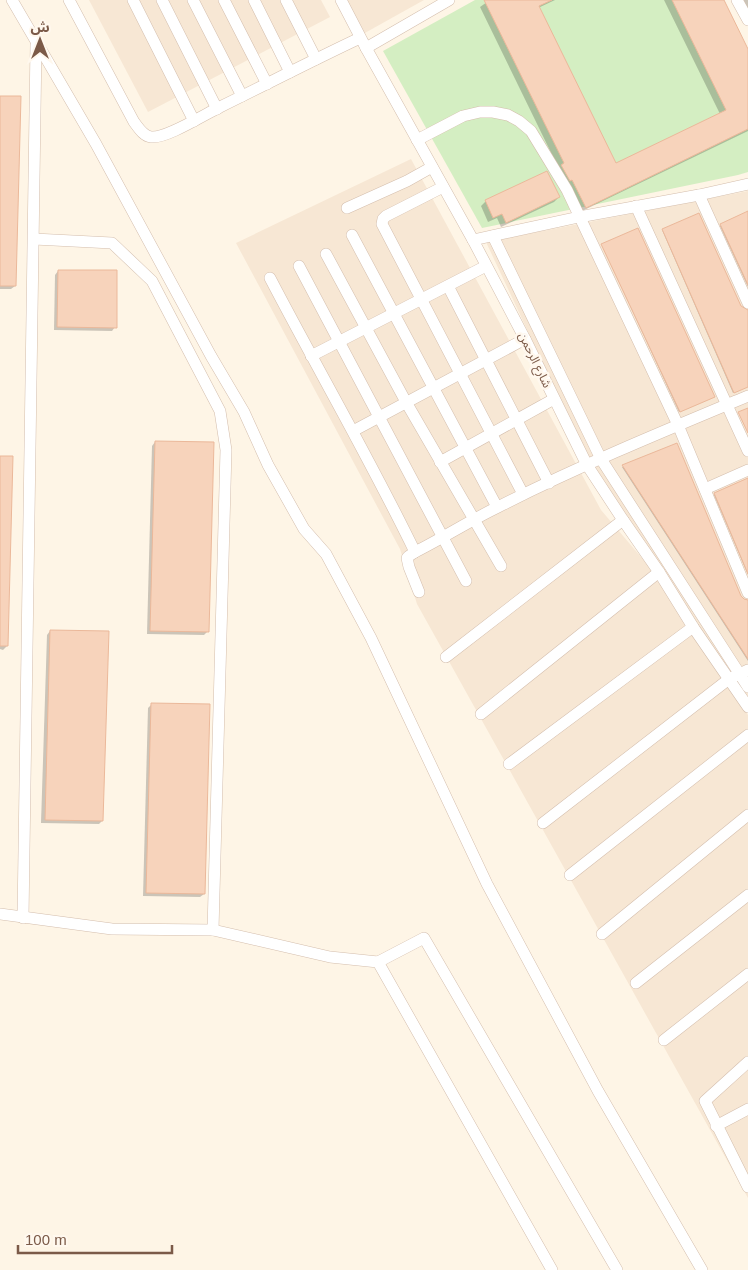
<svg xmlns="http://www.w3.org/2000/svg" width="748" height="1270" viewBox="0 0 748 1270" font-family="Arial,'Noto Sans Arabic',sans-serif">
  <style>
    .residential { fill: #f7e7d4 }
    .green { fill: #d4eec2 }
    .shadow { fill: #0003 }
    .building { fill: #f7d3bb; stroke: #ebb89a }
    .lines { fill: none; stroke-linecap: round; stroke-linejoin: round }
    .minor-casing { stroke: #d4bead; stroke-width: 12 }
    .minor { stroke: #fff; stroke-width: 11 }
    .labels { text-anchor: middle; stroke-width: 5; stroke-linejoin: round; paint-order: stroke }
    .street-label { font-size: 12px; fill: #7b5a48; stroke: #fff8ee }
  </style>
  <rect width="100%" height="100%" fill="#fef5e6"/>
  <g class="residential">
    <polygon points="89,0 321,0 330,17 148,112"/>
    <polygon points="345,0 424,0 363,34"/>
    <polygon points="411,159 601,510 658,577 748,715 748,1198 417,604 400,549 236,243"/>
    <polygon points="748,191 748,700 592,468 486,242"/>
  </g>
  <polygon class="green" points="475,0 720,0 748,50 748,172 738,175 482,228 383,51"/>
  <g class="shadow">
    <polygon points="490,0 555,0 538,8 615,165 720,114 664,0 722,0 748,52 748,131 580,212 480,7"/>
    <polygon points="742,0 748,0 748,11"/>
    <polygon points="0,97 15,286 11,289 0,289"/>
    <polygon points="559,197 554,202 501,227 497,218 488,222 481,206 486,201"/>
    <polygon points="748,213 748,287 720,226"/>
    <polygon points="662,230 740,307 748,311 748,386 733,393"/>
    <polygon points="602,245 713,397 679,412"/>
    <polygon points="58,271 115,327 112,331 54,330 55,275"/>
    <polygon points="155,442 207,632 204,635 147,634 152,446"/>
    <polygon points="676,445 740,597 748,601 748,661 622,467"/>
    <polygon points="0,457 7,646 3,650 0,649"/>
    <polygon points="748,479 748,575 714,495"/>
    <polygon points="50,631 102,821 99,824 41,823 47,635"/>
    <polygon points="152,704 204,894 200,897 143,896 148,708"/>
  </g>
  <g class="building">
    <polygon points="484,0 552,0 539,6 616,163 726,110 672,0 724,0 748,49 748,129 586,208 572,180 570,181 561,165 564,163"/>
    <polygon points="0,96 21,96 16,286 0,286"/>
    <polygon points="547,171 560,197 506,223 502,214 493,218 485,200"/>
    <polygon points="748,211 748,285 720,224"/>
    <polygon points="699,213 741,306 748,310 748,387 734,393 662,229"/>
    <polygon points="638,228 715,397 680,412 601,244"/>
    <polygon points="58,270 117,270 117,328 57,327"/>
    <polygon points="748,408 748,433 738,412"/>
    <polygon points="155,441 214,442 209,632 150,631"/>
    <polygon points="677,443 741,596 744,599 748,600 748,659 622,465"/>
    <polygon points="0,456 13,456 8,646 0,646"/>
    <polygon points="748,478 748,574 714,493"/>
    <polygon points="50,630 109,631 103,821 45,820"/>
    <polygon points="151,703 210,704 205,894 146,893"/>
  </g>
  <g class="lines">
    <g class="minor-casing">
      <g id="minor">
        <polyline points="12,0 96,144 211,356 244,412 268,465 304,529 326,554 371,638 487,884 598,1091 702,1270"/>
        <path d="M69 0 134 122C138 127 143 136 151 137 166 139 205 114 220 107 267 84 313 60 360 38"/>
        <polyline points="133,0 194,121"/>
        <polyline points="162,0 217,109"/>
        <polyline points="193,0 242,96"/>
        <polyline points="224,0 267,84"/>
        <polyline points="254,0 290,72"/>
        <polyline points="286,0 316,59"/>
        <polyline points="341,0 366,48 473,240 525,339 587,465 623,520 659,572 693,627 748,707"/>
        <polyline points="737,0 748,20"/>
        <polyline points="366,48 449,0"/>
        <polyline points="417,140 463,116 480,112 493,112 508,115 519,121 531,131 567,190 678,425 748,593"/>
        <polyline points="443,187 386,216 383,219 382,224 523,494"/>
        <polyline points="699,195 748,303"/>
        <polyline points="636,206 748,451"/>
        <polyline points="347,208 407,181 432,167"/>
        <polyline points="352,235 497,507"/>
        <polyline points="493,236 601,459 748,687"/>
        <polyline points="34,239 112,243 152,281 220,411 226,450 213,930"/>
        <polyline points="473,240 579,217 699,195 748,184"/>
        <polyline points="326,254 406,402 501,566"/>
        <polyline points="299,266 466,581"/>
        <path d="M270 278C318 370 370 459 415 552 443 538 469 521 498 507 579 466 664 431 748 396"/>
        <polyline points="448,286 549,483"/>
        <polyline points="311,356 486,266"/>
        <polyline points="353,431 525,339"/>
        <polyline points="440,462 554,399"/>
        <polyline points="705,489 748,470"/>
        <polyline points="415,552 409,556 407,558 409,567 419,592"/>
        <polyline points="446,657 623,520"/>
        <polyline points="481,714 659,572"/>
        <polyline points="509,764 693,627"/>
        <polyline points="543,823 729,679 748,670"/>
        <polyline points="570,875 748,735"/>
        <polyline points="0,914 112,929 213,930 330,957 378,962 552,1270"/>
        <polyline points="23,918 36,45"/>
        <polyline points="602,934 748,815"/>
        <polyline points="378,962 424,938 617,1270"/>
        <polyline points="636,983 748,895"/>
        <polyline points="664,1040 748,974"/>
        <polyline points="748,1062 705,1101 748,1187"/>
        <polyline points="716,1126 748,1109"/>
      </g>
    </g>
    <use href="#minor" class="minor"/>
  </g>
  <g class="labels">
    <g class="street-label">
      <text transform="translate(535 360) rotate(64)" y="4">شارع الرحمن</text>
    </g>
  </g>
  <g transform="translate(40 40)" stroke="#fff8ee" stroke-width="4" paint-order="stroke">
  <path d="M0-4L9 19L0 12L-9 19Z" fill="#7b5a48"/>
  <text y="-8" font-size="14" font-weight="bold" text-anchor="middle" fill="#7b5a48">ش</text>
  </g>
  <path d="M18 1245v8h154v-8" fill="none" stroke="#7b5a48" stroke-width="2.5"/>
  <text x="25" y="1245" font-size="15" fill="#7b5a48" stroke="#fff8ee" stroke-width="4" paint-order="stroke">100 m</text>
</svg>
